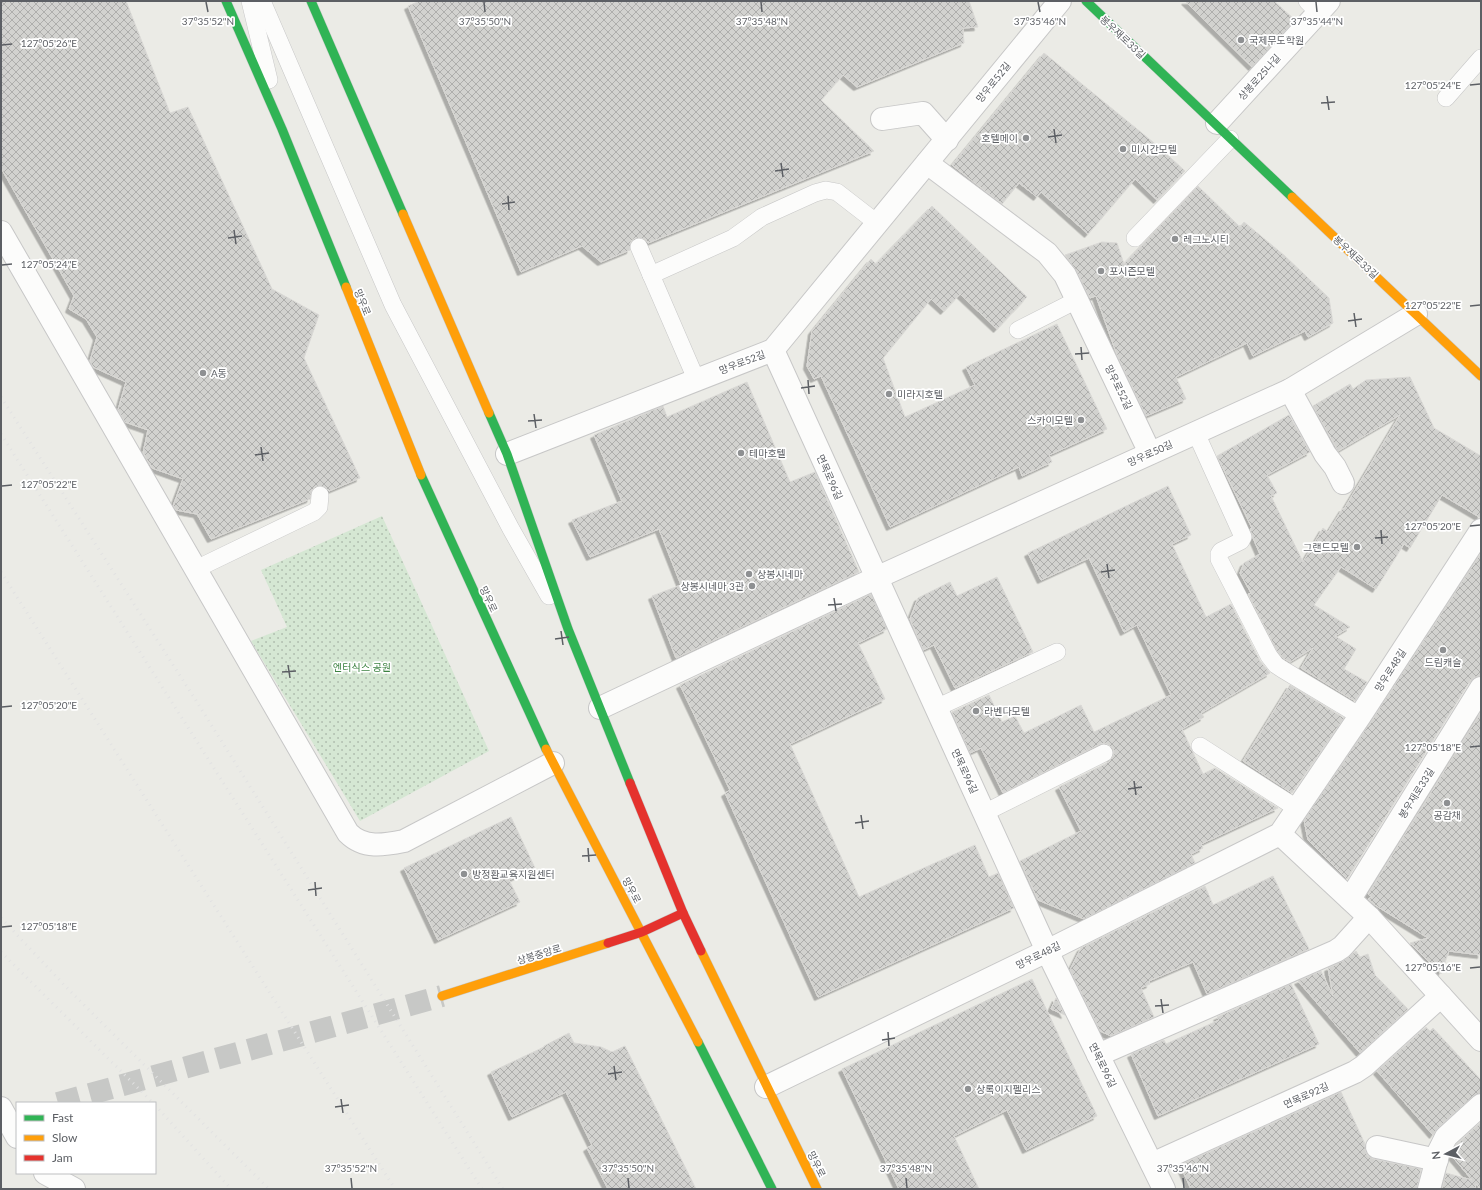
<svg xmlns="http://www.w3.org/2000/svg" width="1482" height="1190" viewBox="0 0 1482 1190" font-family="Lato,'Noto Sans KR',sans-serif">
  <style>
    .park { fill: url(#park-dots) }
    .building { fill: url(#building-cross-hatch); stroke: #dad9d6; filter: url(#shadow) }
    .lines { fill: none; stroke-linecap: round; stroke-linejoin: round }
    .secondary-tunnel { stroke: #c7c8c6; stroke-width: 22; stroke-dasharray: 22 11; stroke-linecap: butt }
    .lane-casing { stroke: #c7c7c7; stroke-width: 18 }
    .street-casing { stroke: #c7c7c7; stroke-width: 24 }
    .fast-casing { stroke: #c8c9c8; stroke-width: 10 }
    .slow-casing { stroke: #c8c9c8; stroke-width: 10 }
    .jam-casing { stroke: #c8c9c8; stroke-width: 10 }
    .lane { stroke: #fcfcfb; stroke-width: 17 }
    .street { stroke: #fcfcfb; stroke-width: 22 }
    .fast { stroke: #30b455; stroke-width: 9 }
    .slow { stroke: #ff9f0a; stroke-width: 9 }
    .jam { stroke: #e5322d; stroke-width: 9 }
    .rail { stroke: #e2e2e2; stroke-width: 3; stroke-dasharray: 1 5; stroke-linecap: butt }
    .ticks { fill: none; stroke: #5c5f64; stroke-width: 1.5 }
    .poi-dot { fill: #8e9092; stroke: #fff; stroke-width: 1.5 }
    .labels { text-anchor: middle; stroke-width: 3.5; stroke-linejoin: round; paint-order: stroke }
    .street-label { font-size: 10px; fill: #5c5f64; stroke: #fff }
    .poi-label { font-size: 10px; fill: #5c5f64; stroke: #fff; text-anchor: start }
    .park-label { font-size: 10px; fill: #3c8241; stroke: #fff }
    .ticks-label { font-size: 10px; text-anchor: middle; fill: #5c5f64; stroke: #fff; stroke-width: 3.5; stroke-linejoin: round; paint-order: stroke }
  </style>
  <defs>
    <pattern id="park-dots" width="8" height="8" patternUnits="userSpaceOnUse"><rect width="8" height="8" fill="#d5e7d3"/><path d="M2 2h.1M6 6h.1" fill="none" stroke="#b0beaf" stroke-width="1.8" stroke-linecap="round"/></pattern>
    <pattern id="building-cross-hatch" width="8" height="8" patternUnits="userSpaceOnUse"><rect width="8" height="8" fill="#d2d2cf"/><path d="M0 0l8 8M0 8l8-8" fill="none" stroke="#aeaeac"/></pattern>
    <filter id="shadow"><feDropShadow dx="-3.5" dy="3.5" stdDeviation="0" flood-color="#0004"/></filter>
  </defs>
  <rect width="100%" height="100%" fill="#ebebe6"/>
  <polygon class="park" points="382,516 489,751 360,821 251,641 287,627 261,570"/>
  <g class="building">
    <polygon points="1,1 126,1 170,113 188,107 272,289 319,315 304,358 360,478 329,491 325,487 316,486 312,490 310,499 211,539 197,514 176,510 173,506 183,479 152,468 143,453 148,430 125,422 118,410 126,382 93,367 90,361 97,337 86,319 69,309 74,296 1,168"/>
    <polygon points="420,1 969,1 978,27 963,28 964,43 857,87 843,75 821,100 874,151 648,243 645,239 635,238 631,241 630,250 601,262 582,246 521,272 408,6"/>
    <polygon points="1185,1 1274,1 1295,20 1252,67"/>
    <polygon points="1044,53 1159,147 1185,171 1157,200 1135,179 1088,234 1041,192 1037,197 1019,183 1002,204 952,165"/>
    <polygon points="1198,186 1240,227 1244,222 1285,256 1329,298 1333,323 1308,337 1305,331 1253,356 1247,343 1176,377 1186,399 1146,416 1117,355 1096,296 1090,298 1076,270 1065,255 1102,242 1117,243 1124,264"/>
    <polygon points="932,206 1027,297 997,329 960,294 944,311 931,299 883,358 905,417 975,385 966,367 1057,324 1107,429 1049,455 1052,462 1022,476 1019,467 890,527 821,376 814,379 807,366 812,331 871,259 876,264"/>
    <polygon points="1410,377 1434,428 1481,456 1481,518 1442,495 1410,548 1404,544 1376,589 1341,567 1314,605 1350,627 1335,636 1356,649 1344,669 1367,682 1355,701 1301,668 1313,648 1290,662 1283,658 1277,651 1248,594 1251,593 1240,573 1244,563 1260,554 1253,538 1250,529 1252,528 1217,456 1289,415 1310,452 1267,475 1277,493 1271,496 1303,562 1323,528 1328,532 1343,508 1344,509 1400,415 1338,451 1313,406 1350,384 1353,389 1366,380"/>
    <polygon points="747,382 790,482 815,472 859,572 676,658 652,596 681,585 659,529 590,557 572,520 622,501 594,435 663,406 667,417"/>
    <polygon points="1168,486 1191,535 1172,544 1206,617 1231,604 1260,661 1270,673 1201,713 1204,717 1182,729 1203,774 1215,768 1278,808 1201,844 1203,848 1191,854 1195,863 1084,919 1038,900 1020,861 1081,831 1059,787 1109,762 1114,754 1113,748 1105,743 1100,744 1003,793 981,748 970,753 952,712 989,695 1002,722 1015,716 1024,733 1081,705 1094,732 1171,695 1137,625 1124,632 1089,558 1041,580 1028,553"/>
    <polygon points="1481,553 1481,676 1475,677 1470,681 1347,879 1308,840 1304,820 1370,723"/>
    <polygon points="997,577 1033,652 955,688 934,645 923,650 910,619 918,598 950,582 957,596"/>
    <polygon points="871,594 887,629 858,643 885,699 790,744 859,897 975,845 989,877 998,873 1014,908 818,997 725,793 730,790 680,685"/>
    <polygon points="1290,685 1344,718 1292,793 1243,761"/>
    <polygon points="1481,712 1481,955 1449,951 1441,974 1410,943 1428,938 1375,905 1368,899 1372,897 1368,894"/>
    <polygon points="511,817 535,868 509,880 520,902 438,940 404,868"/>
    <polygon points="1273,876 1309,949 1207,994 1193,962 1149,981 1150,984 1141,988 1154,1017 1111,1036 1100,1031 1070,970 1081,948 1205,886 1213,905"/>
    <polygon points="1356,951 1360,957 1368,954 1375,975 1408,1009 1360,1053 1298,981 1321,971 1333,996 1328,968 1343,961"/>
    <polygon points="1032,979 1097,1116 1026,1150 1007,1110 954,1136 979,1189 899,1189 842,1069"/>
    <polygon points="1291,984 1319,1044 1158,1116 1131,1054 1164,1040 1166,1044 1219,1020 1217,1017"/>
    <polygon points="1056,998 1065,1015 1051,1009"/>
    <polygon points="1426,1027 1430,1031 1433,1028 1481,1080 1481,1093 1473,1096 1438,1128 1433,1135 1377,1071"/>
    <polygon points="569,1033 574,1043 601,1047 612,1052 625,1046 696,1189 608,1189 587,1148 592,1145 566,1092 512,1117 491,1072 544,1047 544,1046"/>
    <polygon points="1341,1092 1365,1144 1365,1150 1368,1156 1374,1159 1421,1169 1417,1189 1191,1189 1180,1165"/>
    <polygon points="1481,1122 1481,1189 1476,1184 1475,1189 1442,1189 1446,1173 1472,1180 1451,1155 1456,1145"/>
  </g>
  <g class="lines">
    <polyline class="secondary-tunnel" points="58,1103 442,996"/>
    <g class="lane-casing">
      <g id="lane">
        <polyline points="250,1 269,80"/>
        <polyline points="262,1 393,305 511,529 549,596"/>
        <polyline points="1307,1 1318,12"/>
        <polyline points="1446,98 1481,58"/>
        <polyline points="1135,238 1230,139"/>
        <polyline points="639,247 696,379"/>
        <polyline points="651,275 733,238 762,217 815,193 826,190 837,192 877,223"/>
        <polyline points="1018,330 1077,300"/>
        <polyline points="1196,433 1243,537 1241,541 1221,551 1219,554 1219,559 1269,656 1276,665 1282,669 1360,716"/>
        <polyline points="196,569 314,512 319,507 320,495"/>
        <polyline points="936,708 1057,652"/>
        <polyline points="1200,746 1298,809"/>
        <polyline points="984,813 1104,753"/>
      </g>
    </g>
    <g class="street-casing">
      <g id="street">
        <polyline points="882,119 923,113 947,140"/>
        <polyline points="1217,123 1329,1"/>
        <polyline points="927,163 1047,253 1065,275 1150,453"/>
        <path d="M1 232 348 833C364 849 384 845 404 841L553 763"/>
        <polyline points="773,350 1047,951 1164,1189"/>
        <polyline points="1290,390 1325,454 1335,467 1343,483"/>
        <polyline points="507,454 773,350 1060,1"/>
        <polyline points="600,708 876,578 1290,390 1416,314"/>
        <polyline points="1280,834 1369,917 1481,1040"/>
        <polyline points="1350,899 1481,688"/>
        <polyline points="1098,1055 1336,951 1342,947 1369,917"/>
        <polyline points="766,1087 1047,951 1280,834 1360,716 1481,530"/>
        <polyline points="1,1108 17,1137"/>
        <polyline points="1377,1147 1437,1160"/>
        <polyline points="1152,1164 1355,1072 1364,1066 1441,996"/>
        <polyline points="45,1173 74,1189"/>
        <polyline points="1429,1189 1439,1151 1446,1137 1481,1105"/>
      </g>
    </g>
    <g class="fast-casing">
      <g id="fast">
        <polyline points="226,1 282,129 346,287"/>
        <polyline points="311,1 403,214"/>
        <polyline points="1086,1 1292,197"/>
        <polyline points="489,413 507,454 568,629 630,783"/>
        <polyline points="421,475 546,749"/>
        <polyline points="698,1042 772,1189"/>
      </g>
    </g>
    <g class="slow-casing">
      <g id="slow">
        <polyline points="1292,197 1481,376"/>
        <polyline points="403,214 489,413"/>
        <polyline points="346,287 421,475"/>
        <polyline points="546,749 698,1042"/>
        <polyline points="701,951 817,1189"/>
        <polyline points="442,996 608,943"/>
      </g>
    </g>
    <g class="jam-casing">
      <g id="jam">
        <polyline points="630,783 683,913 701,951"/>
        <polyline points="608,943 642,932 683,913"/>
      </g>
    </g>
    <use href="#lane" class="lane"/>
    <use href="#street" class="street"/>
    <use href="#fast" class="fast"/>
    <use href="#slow" class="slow"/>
    <use href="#jam" class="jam"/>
    <g class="rail">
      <polyline points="1,397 195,699 503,1189"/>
      <polyline points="1,434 482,1189"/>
      <polyline points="1,572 395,1189"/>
      <polyline points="1,918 69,990 269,1189"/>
      <polyline points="1,952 153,1103"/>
      <polyline points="155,1105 231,1189"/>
    </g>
  </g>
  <path class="ticks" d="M206 2 208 12M484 2 485 12M761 2 762 12M1038 2 1040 12M1316 2 1317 12M2 45 12 44M1470 85 1480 84M1327 96 1329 110M1321 103 1335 102M1054 129 1056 143M1048 137 1062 135M781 163 783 177M775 171 789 169M508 196 509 210M502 204 515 202M234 230 236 244M228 238 242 236M2 265 12 264M1470 306 1480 305M1354 313 1356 327M1348 321 1362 319M1081 347 1082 360M1075 354 1089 353M808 380 809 394M801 388 815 386M534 414 536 428M528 421 542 420M261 447 263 461M255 455 269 453M2 486 12 485M1470 526 1480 525M1381 530 1382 544M1375 538 1388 537M1107 564 1109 578M1101 572 1115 570M834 598 836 611M828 605 842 604M561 631 563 645M555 639 569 637M288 665 290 678M282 672 296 671M2 707 12 706M1470 747 1480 746M1134 781 1136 795M1128 789 1142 787M861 815 863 829M855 823 869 821M588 848 589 862M582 856 596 855M315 882 316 896M308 890 322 888M2 927 12 926M1470 968 1480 967M1161 999 1163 1013M1155 1006 1169 1005M888 1032 889 1046M882 1040 895 1038M614 1066 616 1080M608 1074 622 1072M341 1099 343 1113M335 1107 349 1105M351 1178 352 1188M628 1178 629 1188M906 1178 907 1188M1183 1178 1184 1188"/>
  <g class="poi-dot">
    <circle cx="1241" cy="40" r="4"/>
    <circle cx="1026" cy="138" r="4"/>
    <circle cx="1123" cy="149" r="4"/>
    <circle cx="1175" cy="239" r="4"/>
    <circle cx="1101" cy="271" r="4"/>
    <circle cx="203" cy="373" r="4"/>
    <circle cx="889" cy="394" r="4"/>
    <circle cx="1081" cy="420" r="4"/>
    <circle cx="741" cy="453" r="4"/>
    <circle cx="1357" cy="547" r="4"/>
    <circle cx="749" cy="574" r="4"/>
    <circle cx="752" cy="586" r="4"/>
    <circle cx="1443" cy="650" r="4"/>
    <circle cx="976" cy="711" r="4"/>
    <circle cx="1447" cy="803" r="4"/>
    <circle cx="464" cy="874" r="4"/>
    <circle cx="968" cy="1089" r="4"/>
  </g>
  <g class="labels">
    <g class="street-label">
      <text transform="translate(1123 37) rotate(43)" y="4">봉우재로33길</text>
      <text transform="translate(1259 77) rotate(-48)" y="4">상봉로25나길</text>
      <text transform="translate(993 82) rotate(-51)" y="4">망우로52길</text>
      <text transform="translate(1356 257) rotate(43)" y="4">봉우재로33길</text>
      <text transform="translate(363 302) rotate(68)" y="4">망우로</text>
      <text transform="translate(742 362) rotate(-21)" y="4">망우로52길</text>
      <text transform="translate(1119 387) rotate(64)" y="4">망우로52길</text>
      <text transform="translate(1150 453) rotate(-24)" y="4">망우로50길</text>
      <text transform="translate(830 477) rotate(66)" y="4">면목로96길</text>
      <text transform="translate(489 599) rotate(65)" y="4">망우로</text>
      <text transform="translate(1390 670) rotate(-57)" y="4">망우로48길</text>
      <text transform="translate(965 771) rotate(65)" y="4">면목로96길</text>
      <text transform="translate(1416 793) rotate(-58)" y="4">봉우재로33길</text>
      <text transform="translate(632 890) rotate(62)" y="4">망우로</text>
      <text transform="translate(539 954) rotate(-17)" y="4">상봉중앙로</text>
      <text transform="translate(1038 955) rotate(-26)" y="4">망우로48길</text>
      <text transform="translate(1103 1065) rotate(64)" y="4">면목로96길</text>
      <text transform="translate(1306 1095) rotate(-24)" y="4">면목로92길</text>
      <text transform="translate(817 1164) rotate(63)" y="4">망우로</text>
    </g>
    <g class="poi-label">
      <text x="1249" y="44">국제무도학원</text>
      <text x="1018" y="142" text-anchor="end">호텔메이</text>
      <text x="1131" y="153">미시간모텔</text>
      <text x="1183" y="243">레그노시티</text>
      <text x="1109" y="275">포시즌모텔</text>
      <text x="211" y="377">A동</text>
      <text x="897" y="398">미라지호텔</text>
      <text x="1073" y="424" text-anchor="end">스카이모텔</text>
      <text x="749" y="457">테마호텔</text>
      <text x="1349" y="551" text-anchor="end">그랜드모텔</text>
      <text x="757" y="578">상봉시네마</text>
      <text x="744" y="590" text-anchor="end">상봉시네마 3관</text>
      <text x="1443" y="666" text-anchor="middle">드림캐슬</text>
      <text x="984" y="715">라벤다모텔</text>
      <text x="1447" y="819" text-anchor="middle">공감채</text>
      <text x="472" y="878">방정환교육지원센터</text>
      <text x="976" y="1093">상록이지펠리스</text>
    </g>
    <g class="park-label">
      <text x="362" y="671">엔터식스 공원</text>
    </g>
  </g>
  <g class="ticks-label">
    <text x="208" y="25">37°35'52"N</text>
    <text x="485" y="25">37°35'50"N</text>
    <text x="762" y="25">37°35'48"N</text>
    <text x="1040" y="25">37°35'46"N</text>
    <text x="1317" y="25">37°35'44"N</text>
    <text x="49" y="47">127°05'26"E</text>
    <text x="1433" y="89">127°05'24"E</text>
    <text x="49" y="268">127°05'24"E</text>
    <text x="1433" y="309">127°05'22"E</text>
    <text x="49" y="488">127°05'22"E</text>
    <text x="1433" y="530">127°05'20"E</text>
    <text x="49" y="709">127°05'20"E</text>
    <text x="1433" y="751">127°05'18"E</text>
    <text x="49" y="930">127°05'18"E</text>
    <text x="1433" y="971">127°05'16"E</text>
    <text x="351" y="1172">37°35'52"N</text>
    <text x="628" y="1172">37°35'50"N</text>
    <text x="906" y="1172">37°35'48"N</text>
    <text x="1183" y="1172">37°35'46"N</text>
  </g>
  <rect width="1482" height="1190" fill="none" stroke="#5c5f64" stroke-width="4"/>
  <rect x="16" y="1102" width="140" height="72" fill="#ffffff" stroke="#bebfc1"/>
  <rect x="24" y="1115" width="20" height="6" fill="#30b455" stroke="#bebfc1"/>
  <text x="52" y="1122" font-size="12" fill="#5c5f64">Fast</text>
  <rect x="24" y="1135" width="20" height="6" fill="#ff9f0a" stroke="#bebfc1"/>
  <text x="52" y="1142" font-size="12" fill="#5c5f64">Slow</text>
  <rect x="24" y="1155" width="20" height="6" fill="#e5322d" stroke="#bebfc1"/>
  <text x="52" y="1162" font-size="12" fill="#5c5f64">Jam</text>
  <g transform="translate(1446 1154) rotate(263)" stroke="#ffffff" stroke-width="3" paint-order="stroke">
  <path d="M0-3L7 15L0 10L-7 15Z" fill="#5c5f64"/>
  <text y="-6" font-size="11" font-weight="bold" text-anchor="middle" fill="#5c5f64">N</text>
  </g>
</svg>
